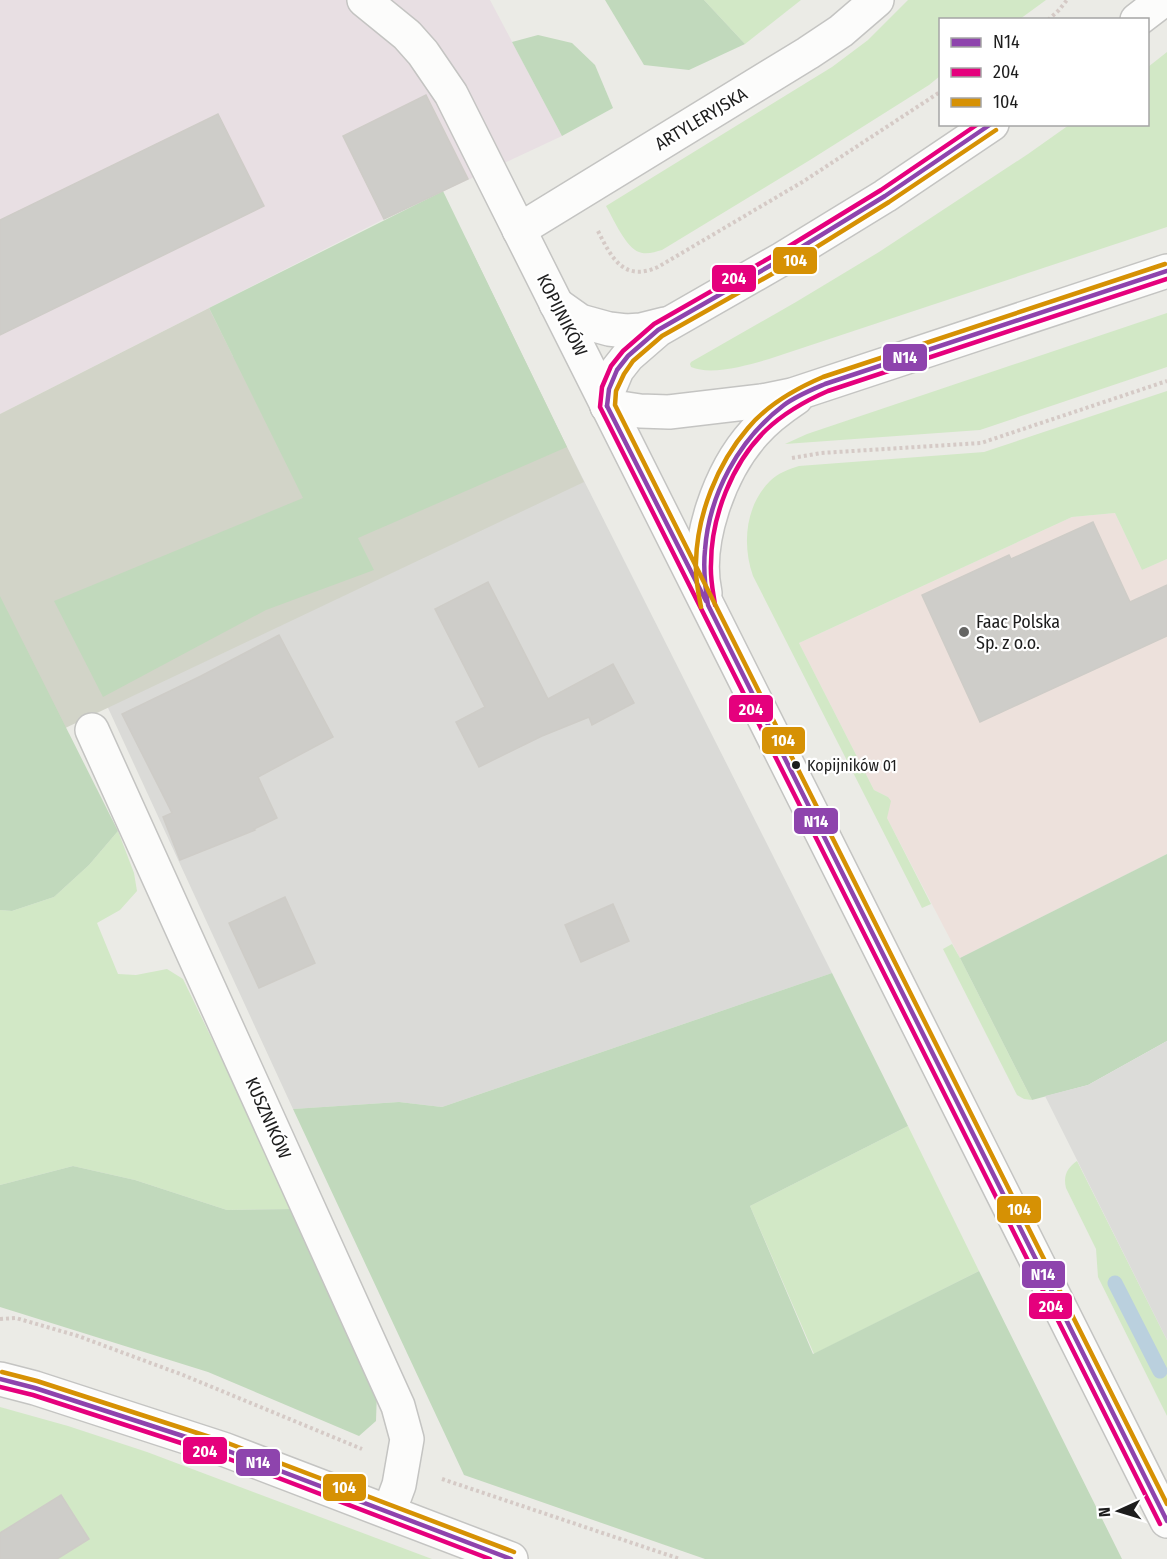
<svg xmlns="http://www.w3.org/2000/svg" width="1167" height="1559" viewBox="0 0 1167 1559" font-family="'Fira Sans Condensed',sans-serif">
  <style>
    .residential { fill: #dadad7 }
    .commercial { fill: #ede1dc }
    .industrial { fill: #e8dfe3 }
    .construction { fill: #d2d4c8 }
    .grass { fill: #d2e8c6 }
    .forest { fill: #c1d9bc }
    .parking { fill: #dcdcd9 }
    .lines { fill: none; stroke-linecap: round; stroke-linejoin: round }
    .stream { stroke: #bad0de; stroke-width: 15 }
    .building { fill: #cecdc9; stroke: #ceccc7; stroke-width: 1.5 }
    .minor-casing { stroke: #c4c4c2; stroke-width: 36 }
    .path { stroke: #d5cac6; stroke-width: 4; stroke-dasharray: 3 3; stroke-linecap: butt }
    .minor { stroke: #fcfcfb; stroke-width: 33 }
    .bus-1-casing { stroke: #fff; stroke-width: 9 }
    .bus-2-casing { stroke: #fff; stroke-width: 9 }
    .bus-3-casing { stroke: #fff; stroke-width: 9 }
    .bus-1 { stroke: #8e44ad; stroke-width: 4.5 }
    .bus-2 { stroke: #e5007d; stroke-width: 4.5 }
    .bus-3 { stroke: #d69104; stroke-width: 4.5 }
    .poi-dot { fill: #656563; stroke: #fff; stroke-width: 2 }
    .bus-dot { fill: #1d1d1d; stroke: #fff; stroke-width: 2 }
    .labels { text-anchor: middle; stroke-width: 4.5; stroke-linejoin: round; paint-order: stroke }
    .bus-label { font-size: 16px; fill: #1d1d1d; stroke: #fff; text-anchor: start }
    .street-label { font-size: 18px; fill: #1d1d1d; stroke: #fff }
    .poi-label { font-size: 18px; fill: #1d1d1d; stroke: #fff; text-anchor: start }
    .line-badge { stroke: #fff; stroke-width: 2 }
    .badge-label { font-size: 16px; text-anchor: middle; font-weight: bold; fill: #fff }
  </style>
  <rect width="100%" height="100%" fill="#ebebe6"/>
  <polygon class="residential" points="567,447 832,973 442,1107 399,1102 293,1109 103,697"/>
  <polygon class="commercial" points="1115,513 1142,570 1167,559 1167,854 960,958 887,818 888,797 874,790 799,643 1072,517"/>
  <polygon class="industrial" points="0,0 490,0 562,136 384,219 0,414"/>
  <polygon class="construction" points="466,239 584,482 0,759 0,414 209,308 233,356"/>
  <g class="grass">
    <polygon points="704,0 801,0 745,44"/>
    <path d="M908 0H1046L1020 19 940 20V76L929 85 810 160 662 250C655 252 646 255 639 252 626 248 613 218 606 206L832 67 868 40Z"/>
    <path d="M1167 52V227L769 359C747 365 712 376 691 367L690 364 691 362 796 302 879 252 1028 154 1069 125 1148 124V67Z"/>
    <polygon points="1167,313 1167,367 980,430 785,444 807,434"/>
    <path d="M1167 391V559L1142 570 1115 513 1072 517 799 643 874 790 888 797 891 801 887 818 931 904 922 908 753 576C742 545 745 506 770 481 778 473 789 469 799 466L984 452Z"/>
    <polygon points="118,831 134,873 137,891 120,910 97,923 118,974 136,975 167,969 183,979 294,1209 227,1210 135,1180 73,1166 0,1185 0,910 12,911 54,897 89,865"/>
    <polygon points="952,944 960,958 1032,1100 1024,1099 1017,1095 943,949"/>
    <polygon points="908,1126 979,1271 814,1354 750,1206"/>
    <path d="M1077 1161 1167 1340V1416L1098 1277 1096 1249 1066 1188C1063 1176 1067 1168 1077 1161Z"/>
    <polygon points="0,1407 68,1426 147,1452 432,1559 0,1559"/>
  </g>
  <g class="forest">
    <polygon points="605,0 704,0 745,44 689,70 644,65"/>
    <polygon points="538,35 572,43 595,65 613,108 562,136 512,42"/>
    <polygon points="443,191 567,447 358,538 374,570 266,610 103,697 54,601 303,498 209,308"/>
    <polygon points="0,596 118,831 89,865 54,897 12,911 0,910"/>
    <polygon points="1167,854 1167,1041 1088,1085 1032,1100 960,958"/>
    <polygon points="832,973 908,1126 750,1206 813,1354 979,1271 1122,1559 705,1559 464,1475 293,1109 399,1102 442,1107"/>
    <polygon points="73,1166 135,1180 227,1210 294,1209 377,1391 376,1421 359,1436 208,1372 0,1307 0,1185"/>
  </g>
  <polygon class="parking" points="1167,1041 1167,1340 1045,1096 1088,1085"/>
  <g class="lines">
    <polyline class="stream" points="1115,1283 1160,1371"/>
  </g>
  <g class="building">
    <polygon points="426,95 468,179 384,219 343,136"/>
    <polygon points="218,114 264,206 0,335 0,220"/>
    <polygon points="1093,522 1130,602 1167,585 1167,636 980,722 922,595 1009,555 1011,559"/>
    <polygon points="488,582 548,699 613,664 634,703 592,725 589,717 542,736 479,767 456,722 485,707 435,609"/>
    <polygon points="279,635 333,737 258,777 277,818 254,829 255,830 180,860 163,817 172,813 122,714 201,676"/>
    <polygon points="285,897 315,963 259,988 229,923"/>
    <polygon points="613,904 629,941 581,962 565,925"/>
    <polygon points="61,1495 89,1539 57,1559 0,1559 0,1533"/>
  </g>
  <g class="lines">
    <g class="minor-casing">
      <g id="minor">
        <polyline points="364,0 407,35 423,53 451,94 1167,1521"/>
        <polyline points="1137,20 1163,0"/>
        <polyline points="519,230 808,53 841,31 877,0"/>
        <polyline points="556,304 580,321 609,329 626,331 641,330 665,324"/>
        <polyline points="607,406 640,411 669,412 762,401 792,395 1167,271"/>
        <polyline points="607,406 609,389 617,370 628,356 658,330 782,259 885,196 992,124"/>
        <path d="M705 593C694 542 720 471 754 433 766 419 781 408 796 398"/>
        <polyline points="92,730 398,1406 407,1439 399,1485 389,1512"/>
        <polyline points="0,1379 35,1388 223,1449 511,1559"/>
      </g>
    </g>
    <g class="path">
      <polyline points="1048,20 1059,10 1067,0"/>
      <path d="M598 231C612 259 624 282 658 267L804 181 940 92"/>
      <polyline points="792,458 821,453 981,443 1167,381"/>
      <polyline points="0,1319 16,1318 78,1336 183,1375 362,1449"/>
      <polyline points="442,1479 680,1559"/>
    </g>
    <use href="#minor" class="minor"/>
    <g class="bus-1-casing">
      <g id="bus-1">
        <path d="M1167 271 825 384C811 390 796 396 784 405 739 439 709 494 705 550 703 569 705 587 708 605L1167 1521"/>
        <polyline points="607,406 706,601"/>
        <polyline points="607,406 609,389 617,370 628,356 658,330 782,259 885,196 991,124"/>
        <polyline points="0,1379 35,1388 223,1449 511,1559"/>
      </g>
    </g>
    <g class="bus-2-casing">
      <g id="bus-2">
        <polyline points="978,124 881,190 778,253 654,324 623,351 611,366 602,387 600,407 1160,1524"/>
        <path d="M715 605C713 591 710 578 711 564 711 517 732 463 766 430 784 413 805 401 828 391L1167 279"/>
        <polyline points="0,1387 33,1395 221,1456 490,1559"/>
      </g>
    </g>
    <g class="bus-3-casing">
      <g id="bus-3">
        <polyline points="996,130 889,202 786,266 662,336 633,361 624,374 616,391 615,405 1167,1504"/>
        <path d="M701 607C698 592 695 578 696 562 697 515 717 464 748 428 767 405 795 389 823 377L1165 264"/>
        <polyline points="2,1372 37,1381 225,1442 514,1552"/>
      </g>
    </g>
    <use href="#bus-1" class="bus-1"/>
    <use href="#bus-2" class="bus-2"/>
    <use href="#bus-3" class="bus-3"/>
  </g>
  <circle class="poi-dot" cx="964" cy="632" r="6"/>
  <circle class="bus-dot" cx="796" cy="765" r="5"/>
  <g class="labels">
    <g class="bus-label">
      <text x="807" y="771">Kopijników 01</text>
    </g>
    <g class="street-label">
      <text transform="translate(701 119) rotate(-31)" y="6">ARTYLERYJSKA</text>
      <text transform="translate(562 315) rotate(63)" y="6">KOPIJNIKÓW</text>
      <text transform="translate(268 1118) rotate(66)" y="6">KUSZNIKÓW</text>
    </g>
    <g class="poi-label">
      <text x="976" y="628">Faac Polska<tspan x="976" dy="21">Sp. z o.o.</tspan></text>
    </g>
  </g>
  <g class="line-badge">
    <rect x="772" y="246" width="46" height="29" rx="6" fill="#d69104"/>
    <rect x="711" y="264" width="46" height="29" rx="6" fill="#e5007d"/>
    <rect x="882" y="343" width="46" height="29" rx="6" fill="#8e44ad"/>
    <rect x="728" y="694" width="46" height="29" rx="6" fill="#e5007d"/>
    <rect x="761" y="726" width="45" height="29" rx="6" fill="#d69104"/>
    <rect x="793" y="807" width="46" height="28" rx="6" fill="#8e44ad"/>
    <rect x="996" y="1195" width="46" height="29" rx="6" fill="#d69104"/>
    <rect x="1021" y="1260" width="45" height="29" rx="6" fill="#8e44ad"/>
    <rect x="1028" y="1292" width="45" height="28" rx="6" fill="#e5007d"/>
    <rect x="182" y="1436" width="46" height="29" rx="6" fill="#e5007d"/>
    <rect x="235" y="1448" width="46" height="29" rx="6" fill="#8e44ad"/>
    <rect x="322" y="1473" width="45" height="29" rx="6" fill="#d69104"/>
  </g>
  <g class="badge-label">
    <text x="795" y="266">104</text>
    <text x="734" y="284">204</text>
    <text x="905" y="363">N14</text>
    <text x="751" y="715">204</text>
    <text x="783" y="746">104</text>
    <text x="816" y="827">N14</text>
    <text x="1019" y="1215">104</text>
    <text x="1043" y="1280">N14</text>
    <text x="1051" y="1312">204</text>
    <text x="205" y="1457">204</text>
    <text x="258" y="1468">N14</text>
    <text x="344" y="1493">104</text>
  </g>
  <rect x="939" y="18" width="210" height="108" fill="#ffffff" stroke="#a5a5a5" stroke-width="1.5"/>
  <rect x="951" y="38" width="30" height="9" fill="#8e44ad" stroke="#a5a5a5" stroke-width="1.5"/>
  <text x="993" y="48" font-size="18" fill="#1d1d1d">N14</text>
  <rect x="951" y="68" width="30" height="9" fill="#e5007d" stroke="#a5a5a5" stroke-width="1.5"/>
  <text x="993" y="78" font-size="18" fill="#1d1d1d">204</text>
  <rect x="951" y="98" width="30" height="9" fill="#d69104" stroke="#a5a5a5" stroke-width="1.5"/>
  <text x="993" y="108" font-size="18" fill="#1d1d1d">104</text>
  <g transform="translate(1119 1511) rotate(266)" stroke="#ffffff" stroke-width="4.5" paint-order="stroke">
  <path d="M0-4.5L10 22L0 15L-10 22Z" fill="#1d1d1d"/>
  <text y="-9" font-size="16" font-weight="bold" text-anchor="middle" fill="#1d1d1d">N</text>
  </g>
</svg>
